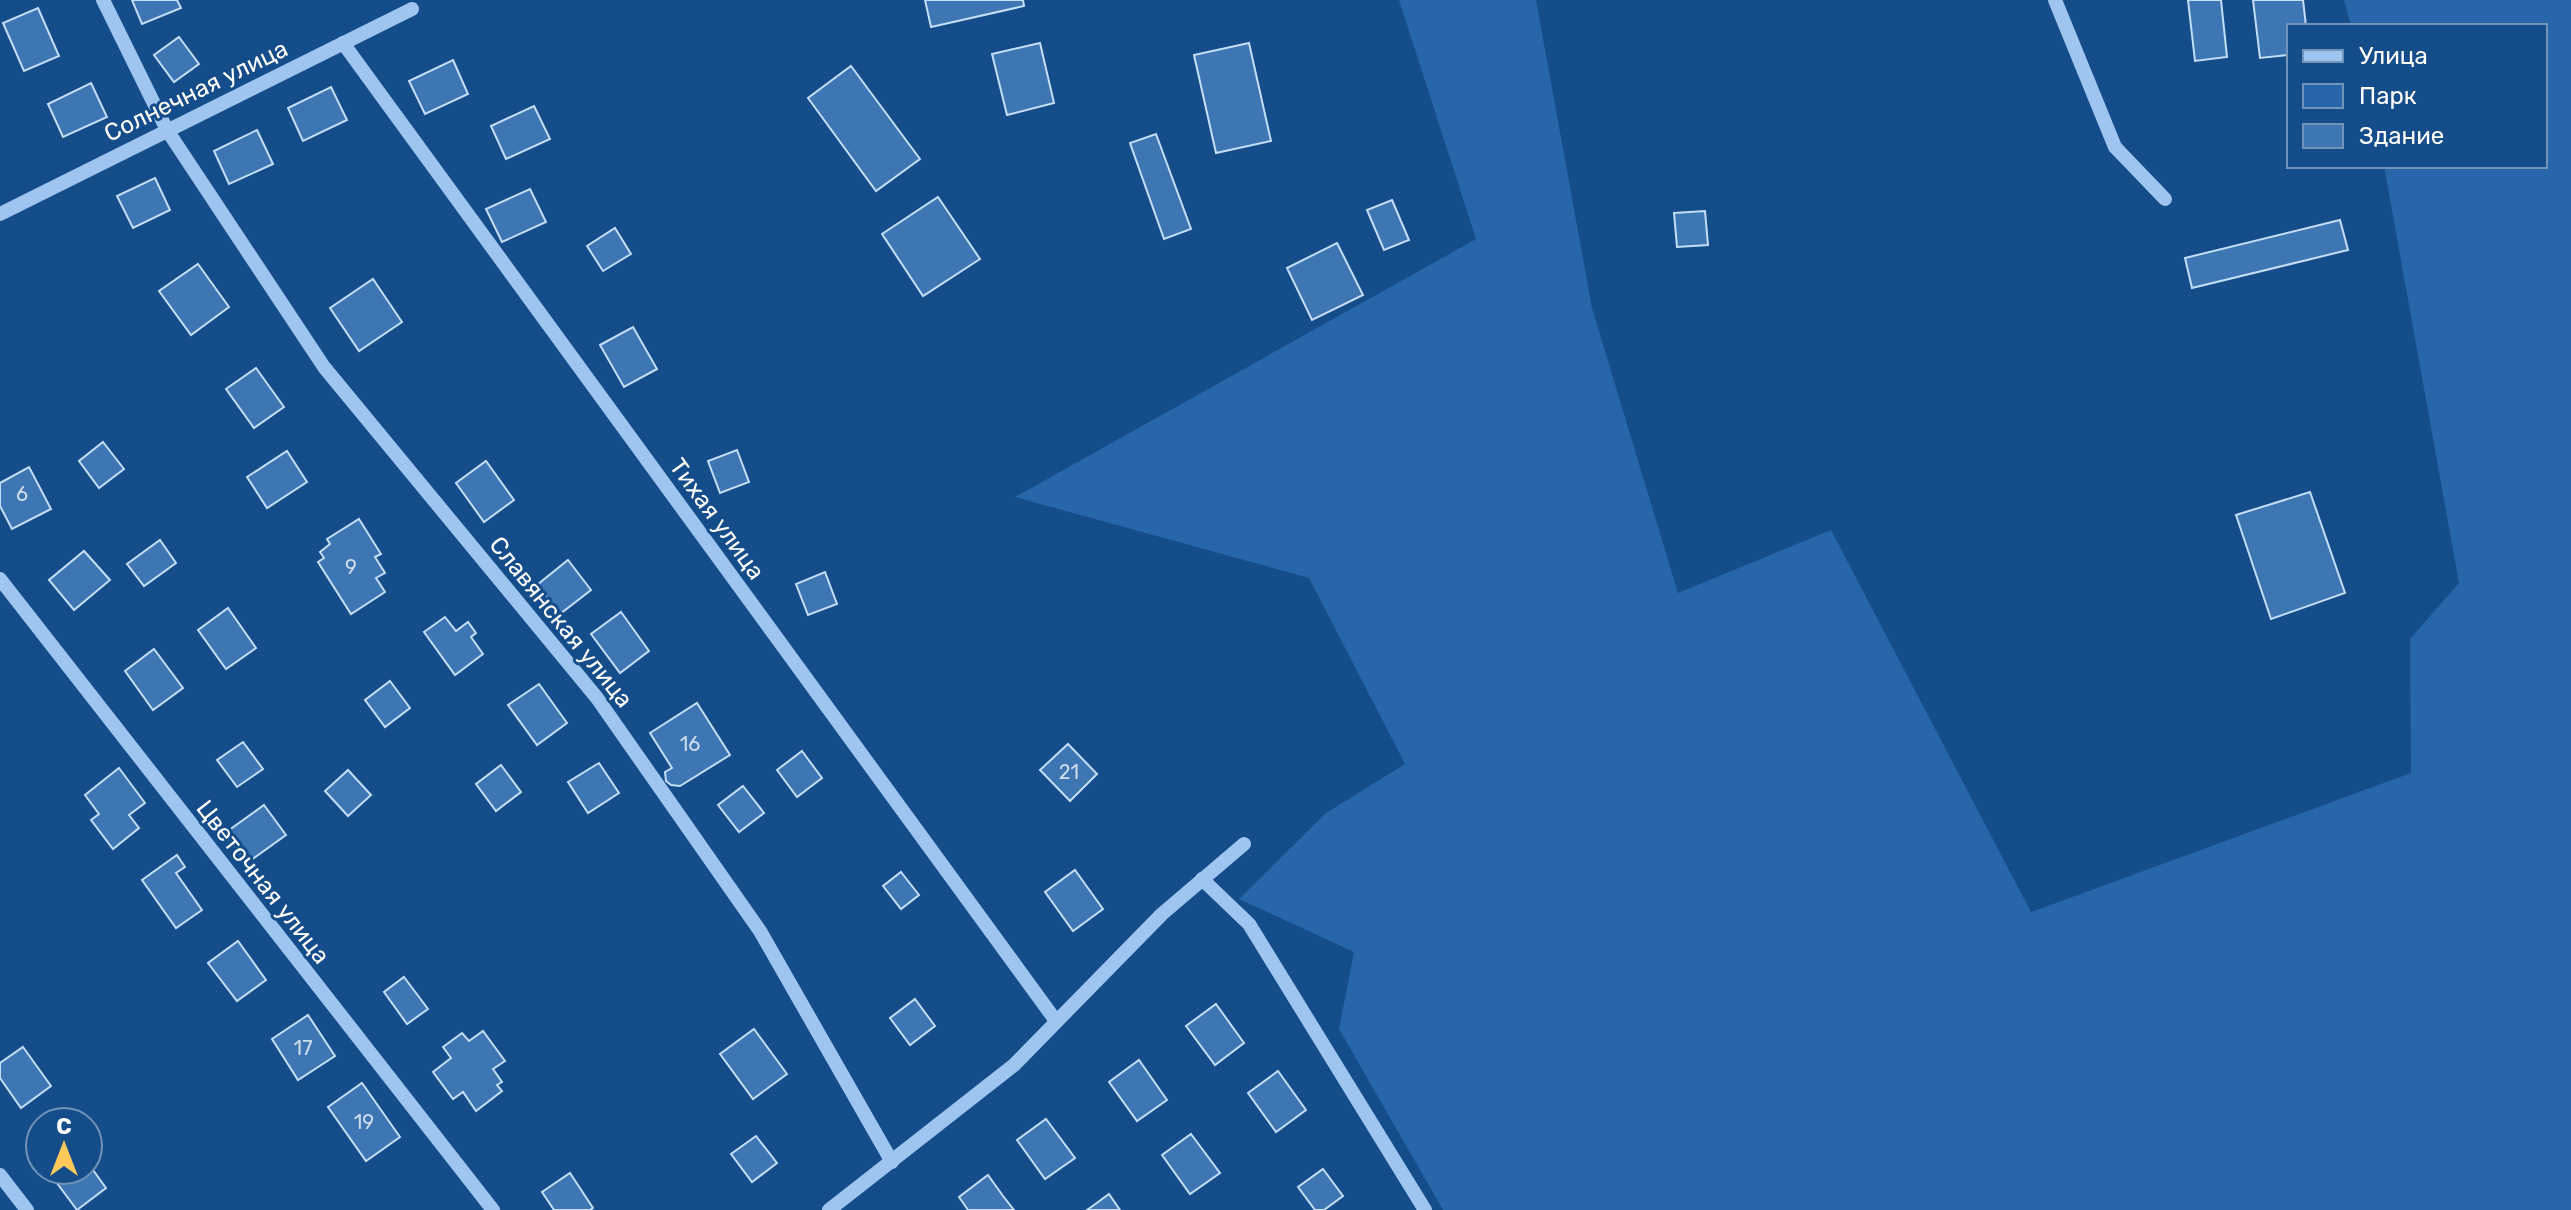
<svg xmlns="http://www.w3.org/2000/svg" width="2571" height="1210" viewBox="0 0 2571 1210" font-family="Rubik,sans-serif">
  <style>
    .green { fill: #2766a9 }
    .building { fill: #3d76b3; stroke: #c3defb; stroke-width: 2 }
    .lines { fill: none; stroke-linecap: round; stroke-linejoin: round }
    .minor { stroke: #9dc5ef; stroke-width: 14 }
    .labels { text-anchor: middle; stroke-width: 6; stroke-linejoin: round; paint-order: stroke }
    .number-label { font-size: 20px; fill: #ceddec }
    .street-label { font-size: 24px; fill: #fff; stroke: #154c8a }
  </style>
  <rect width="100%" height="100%" fill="#154c8a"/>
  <polygon class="green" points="1399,0 1536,0 1592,308 1678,593 1831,530 2031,912 2411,773 2410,639 2459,583 2384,166 2545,166 2545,26 2351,26 2344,0 2571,0 2571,1210 1443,1210 1339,1029 1354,952 1239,899 1326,813 1405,764 1309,578 1015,497 1476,239"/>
  <g class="building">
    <polygon points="132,0 177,0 181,8 142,24"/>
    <polygon points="925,0 1023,0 1024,6 931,27"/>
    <polygon points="2188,0 2221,0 2227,57 2195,61"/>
    <polygon points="2253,0 2303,0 2306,26 2289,26 2289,55 2260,58"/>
    <polygon points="38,8 59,56 24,71 3,23"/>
    <polygon points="179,37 199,64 174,82 154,55"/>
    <polygon points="1040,43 1054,103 1007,115 992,54"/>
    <polygon points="1249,43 1271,141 1216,153 1194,55"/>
    <polygon points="453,60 468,94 425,114 409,81"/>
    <polygon points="851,66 920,159 876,191 808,98"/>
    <polygon points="91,83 107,117 63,137 48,104"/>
    <polygon points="331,87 347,120 303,141 288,108"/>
    <polygon points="534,106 550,139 506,159 491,126"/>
    <polygon points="257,130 273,164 229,184 214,151"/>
    <polygon points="1156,134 1191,229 1164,239 1130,143"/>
    <polygon points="155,178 170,210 133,228 117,196"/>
    <polygon points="530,189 546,222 502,242 486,209"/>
    <polygon points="938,197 980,259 923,296 882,234"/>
    <polygon points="1392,200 1409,240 1384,250 1367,210"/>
    <polygon points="1705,211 1708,245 1677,247 1674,213"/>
    <polygon points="2340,220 2348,250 2192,288 2185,258"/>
    <polygon points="615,228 631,254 603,271 587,246"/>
    <polygon points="1337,243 1363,295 1312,320 1287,268"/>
    <polygon points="198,264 229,307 191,335 159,291"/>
    <polygon points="373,279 402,322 359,351 330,308"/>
    <polygon points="633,327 657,369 624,387 600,345"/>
    <polygon points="256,368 284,407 254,428 226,389"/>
    <polygon points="103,442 124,469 99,488 79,461"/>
    <polygon points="737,450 749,482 720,493 708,461"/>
    <polygon points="287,451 307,482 267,508 247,477"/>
    <polygon points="486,461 514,500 484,522 456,483"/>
    <polygon points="29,467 51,509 12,529 0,506 0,483"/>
    <polygon points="2310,492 2345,593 2271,619 2236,515"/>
    <polygon points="359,519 381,554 375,557 385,573 376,578 385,592 351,614 318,562 324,558 320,552 330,544 327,539"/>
    <polygon points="160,540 176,563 144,586 127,564"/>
    <polygon points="84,551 110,580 74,610 49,580"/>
    <polygon points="568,560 591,590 560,614 537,585"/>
    <polygon points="825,572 837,604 808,615 796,584"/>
    <polygon points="228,608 256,648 226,669 198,630"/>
    <polygon points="621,612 649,651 620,673 591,634"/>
    <polygon points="445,617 456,631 468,622 476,633 471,637 483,654 455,675 424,632"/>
    <polygon points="154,649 183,688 153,710 125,671"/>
    <polygon points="390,681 410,708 385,727 365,700"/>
    <polygon points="539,684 567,723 537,745 508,705"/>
    <polygon points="697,703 730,755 680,786 671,785 666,781 665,772 672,768 650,733"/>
    <polygon points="243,742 263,769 237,787 217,760"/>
    <polygon points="1068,744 1097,774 1070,801 1040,770"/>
    <polygon points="802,751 822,778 797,797 777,770"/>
    <polygon points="599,763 619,793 588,813 568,782"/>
    <polygon points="501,765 521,792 496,811 476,784"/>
    <polygon points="119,768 145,803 129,815 139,828 113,849 91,820 99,814 85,795"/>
    <polygon points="348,770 371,795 348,816 325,791"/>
    <polygon points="743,786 764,813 739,832 718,805"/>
    <polygon points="264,805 286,835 247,863 225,833"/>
    <polygon points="177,855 185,867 176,873 202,910 176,928 142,880"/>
    <polygon points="1075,870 1103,909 1073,931 1045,892"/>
    <polygon points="901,872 919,895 901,909 883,886"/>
    <polygon points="238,941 266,980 237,1001 208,963"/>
    <polygon points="404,977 428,1009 407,1024 384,992"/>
    <polygon points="915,999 935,1026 910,1045 890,1018"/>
    <polygon points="1216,1004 1244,1043 1215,1065 1186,1026"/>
    <polygon points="308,1015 335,1056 298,1080 272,1039"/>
    <polygon points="754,1029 787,1074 753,1099 720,1054"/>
    <polygon points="483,1031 505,1061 493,1069 502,1082 497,1085 502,1091 476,1111 463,1092 453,1099 433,1072 451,1058 443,1047 462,1033 469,1041"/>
    <polygon points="23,1047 51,1086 21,1108 0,1078 0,1063"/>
    <polygon points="1139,1060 1167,1100 1137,1121 1109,1082"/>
    <polygon points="1278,1071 1306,1110 1276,1132 1248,1093"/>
    <polygon points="362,1083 400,1137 366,1161 328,1107"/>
    <polygon points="1046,1119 1075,1158 1045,1179 1017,1140"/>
    <polygon points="1191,1134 1220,1173 1190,1194 1162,1155"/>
    <polygon points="756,1136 777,1163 752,1182 731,1154"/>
    <polygon points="88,1163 106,1188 77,1210 48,1171 88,1170"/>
    <polygon points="1323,1169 1343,1196 1324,1210 1315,1210 1298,1187"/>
    <polygon points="570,1173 593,1208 590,1210 554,1210 542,1192"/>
    <polygon points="988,1175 1003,1196 1014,1210 968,1210 959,1197"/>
    <polygon points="1109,1194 1120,1210 1087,1210 1094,1205"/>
  </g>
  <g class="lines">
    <g class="minor">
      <polyline points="103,0 167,130 324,367 597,698 760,931 892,1162"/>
      <polyline points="2055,0 2115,147 2165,199"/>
      <polyline points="343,43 1056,1021"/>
      <polyline points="0,214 412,9"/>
      <polyline points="0,579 493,1210"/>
      <polyline points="1202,879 1249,924 1425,1210"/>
      <polyline points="0,1175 27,1210"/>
      <polyline points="829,1210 1014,1065 1162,914 1244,844"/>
    </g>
  </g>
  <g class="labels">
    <g class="number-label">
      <text x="22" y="501">6</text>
      <text x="351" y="574">9</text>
      <text x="690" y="751">16</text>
      <text x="1069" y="779">21</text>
      <text x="303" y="1055">17</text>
      <text x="364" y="1129">19</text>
    </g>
    <g class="street-label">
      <text transform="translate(196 91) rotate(-26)" y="8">Солнечная улица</text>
      <text transform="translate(717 519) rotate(54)" y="8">Тихая улица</text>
      <text transform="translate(561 622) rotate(51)" y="8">Славянская улица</text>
      <text transform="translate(263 882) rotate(52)" y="8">Цветочная улица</text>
    </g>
  </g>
  <rect x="2287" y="24" width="260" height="144" fill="#154c8a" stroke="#7394b9" stroke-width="2"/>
  <rect x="2303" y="50" width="40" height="12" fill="#9dc5ef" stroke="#7394b9" stroke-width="2"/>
  <text x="2359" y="64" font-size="24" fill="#ffffff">Улица</text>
  <rect x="2303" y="84" width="40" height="24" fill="#2766a9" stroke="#7394b9" stroke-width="2"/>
  <text x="2359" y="104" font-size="24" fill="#ffffff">Парк</text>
  <rect x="2303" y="124" width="40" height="24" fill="#3d76b3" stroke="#7394b9" stroke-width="2"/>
  <text x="2359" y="144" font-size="24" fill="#ffffff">Здание</text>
  <g transform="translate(64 1146)"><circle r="38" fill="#154c8a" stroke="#7394b9" stroke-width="2"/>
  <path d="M0-6L14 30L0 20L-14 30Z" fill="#ffca5b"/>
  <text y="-12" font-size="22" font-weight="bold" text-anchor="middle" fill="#ffffff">С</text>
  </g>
</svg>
